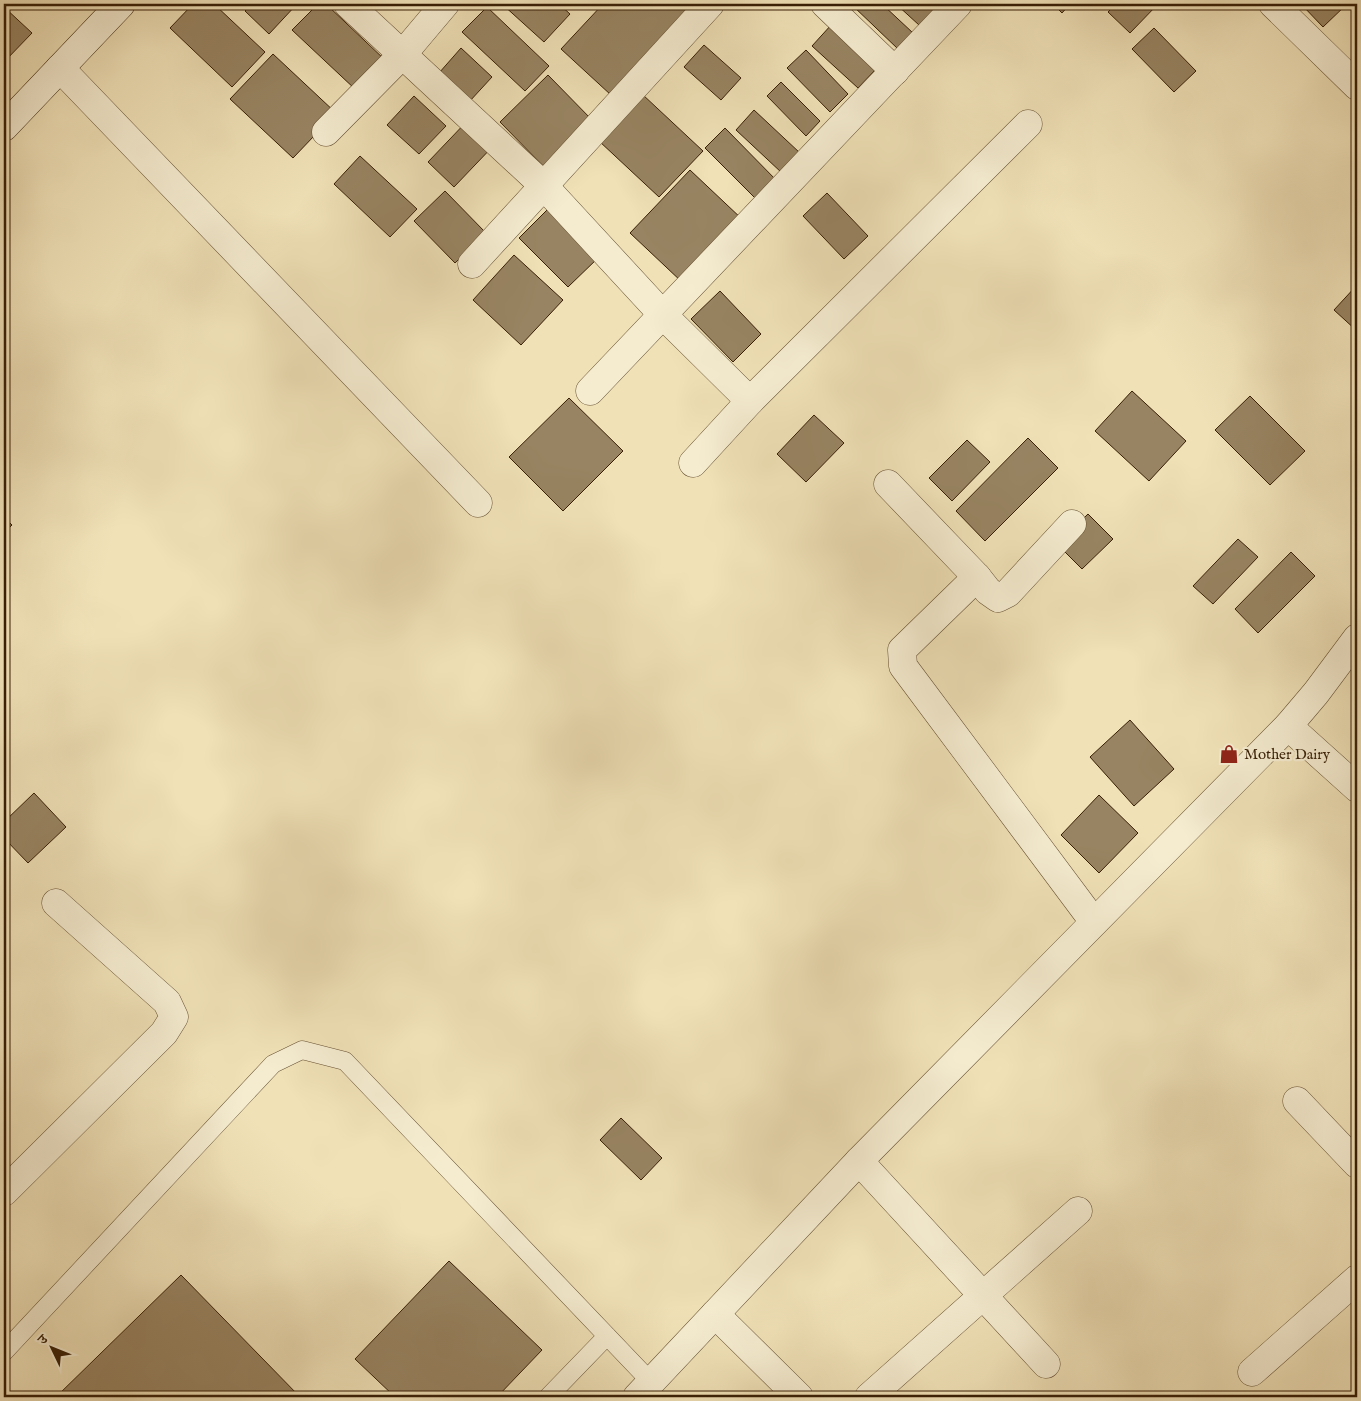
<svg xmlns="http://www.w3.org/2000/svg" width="1361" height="1401" viewBox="0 0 1361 1401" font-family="'IM FELL English','Noto Serif Devanagari',serif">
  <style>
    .building { fill: #988462; stroke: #381f06 }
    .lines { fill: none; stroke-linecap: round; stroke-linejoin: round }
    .lane-casing { stroke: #665032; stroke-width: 19 }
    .street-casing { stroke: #665032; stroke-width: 29 }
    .secondary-casing { stroke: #381f06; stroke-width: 29 }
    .lane { stroke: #f5ecd0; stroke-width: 18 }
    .street { stroke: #f5ecd0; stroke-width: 28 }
    .secondary { stroke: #f5ecd0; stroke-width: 28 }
    .labels { text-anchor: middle; stroke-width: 4.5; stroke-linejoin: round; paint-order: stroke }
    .poi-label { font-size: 15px; fill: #381f06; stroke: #f5ecd0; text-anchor: start }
  </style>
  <rect width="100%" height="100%" fill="#f0e1b7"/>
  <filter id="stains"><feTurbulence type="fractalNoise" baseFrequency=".004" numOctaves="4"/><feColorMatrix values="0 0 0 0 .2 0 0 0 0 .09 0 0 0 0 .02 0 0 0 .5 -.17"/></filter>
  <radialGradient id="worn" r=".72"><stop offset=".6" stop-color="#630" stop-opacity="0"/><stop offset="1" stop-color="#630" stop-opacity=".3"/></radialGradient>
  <g class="building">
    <polygon points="193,4 214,4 265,52 232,87 170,28"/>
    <polygon points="252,4 297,4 269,34 245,11"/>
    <polygon points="318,4 326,4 385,60 356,90 292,30"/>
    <polygon points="502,4 559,4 570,14 544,42"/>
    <polygon points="603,4 679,4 688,12 611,95 561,49"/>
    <polygon points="853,4 882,4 913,33 898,49 852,5"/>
    <polygon points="896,4 931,4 936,8 919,25"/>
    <polygon points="1053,4 1070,4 1062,13"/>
    <polygon points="1116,4 1158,4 1130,33 1108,12"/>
    <polygon points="1301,4 1347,4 1323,27"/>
    <polygon points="4,7 32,33 4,62"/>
    <polygon points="487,7 549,66 525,91 462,32"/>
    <polygon points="832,24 878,67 858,88 812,46"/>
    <polygon points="1154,28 1196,71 1174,92 1132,49"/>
    <polygon points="704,45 741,78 721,100 684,67"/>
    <polygon points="461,48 492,77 469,102 439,73"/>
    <polygon points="806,50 848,94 830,112 787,68"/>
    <polygon points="273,54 336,113 293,158 230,99"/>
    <polygon points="548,75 594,122 546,169 500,122"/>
    <polygon points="781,82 820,121 806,136 767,96"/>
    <polygon points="642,94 703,151 659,197 599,141"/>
    <polygon points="414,96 446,126 419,154 387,125"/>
    <polygon points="754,110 800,153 782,173 736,130"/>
    <polygon points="470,118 496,143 454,187 428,162"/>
    <polygon points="725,128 779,183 759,202 705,148"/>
    <polygon points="360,156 417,209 390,237 334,184"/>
    <polygon points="690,170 743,220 683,283 630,233"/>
    <polygon points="445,191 486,233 455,263 414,221"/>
    <polygon points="827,193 868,236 844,259 803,216"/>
    <polygon points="549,208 599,257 568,287 519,238"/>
    <polygon points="514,255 563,300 521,345 473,300"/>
    <polygon points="1357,285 1357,331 1334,310"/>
    <polygon points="720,291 761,334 733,362 691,319"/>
    <polygon points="1132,391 1186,441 1149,481 1095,431"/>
    <polygon points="1250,396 1305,451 1270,485 1215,430"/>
    <polygon points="569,398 623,451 563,511 509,457"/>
    <polygon points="814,415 844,443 806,482 777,454"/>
    <polygon points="1028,438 1058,468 985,541 956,511"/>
    <polygon points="967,440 990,462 952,501 929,478"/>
    <polygon points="1088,514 1113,539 1082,569 1057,544"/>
    <polygon points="4,517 12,525 4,533"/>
    <polygon points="1238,539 1258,557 1213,604 1193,586"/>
    <polygon points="1291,552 1315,576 1258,633 1235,609"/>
    <polygon points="1130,720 1174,769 1134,806 1090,757"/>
    <polygon points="34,793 66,827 28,863 4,838 4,822"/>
    <polygon points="1099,795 1138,833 1099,873 1061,835"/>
    <polygon points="621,1118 662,1158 641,1180 600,1140"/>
    <polygon points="449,1261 542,1350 497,1397 395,1397 355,1359"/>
    <polygon points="181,1275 300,1397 56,1397"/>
  </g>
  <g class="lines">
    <g class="lane-casing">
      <g id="lane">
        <polyline points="4,1352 273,1064 302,1050 345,1061 651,1382"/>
        <polyline points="548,1397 607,1336"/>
      </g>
    </g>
    <g class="street-casing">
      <g id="street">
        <polyline points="348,4 543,185 663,315 750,401 693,463"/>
        <polyline points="825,4 895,71"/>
        <polyline points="1273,4 1357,86"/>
        <polyline points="60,68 478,503"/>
        <polyline points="326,132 402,55 445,4"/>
        <polyline points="472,264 710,4"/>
        <polyline points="590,391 958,4"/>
        <polyline points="750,401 1028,124"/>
        <polyline points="888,484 977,577 902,650 903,666 1094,922"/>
        <polyline points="977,577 988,591 998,598 1008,593 1072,524"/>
        <polyline points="1288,726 1357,788"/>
        <polyline points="1297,1101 1357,1164"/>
        <polyline points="859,1161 1046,1364"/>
        <polyline points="4,1192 164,1033 174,1017 167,1002 56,903"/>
        <polyline points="715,1314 799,1397"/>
        <polyline points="1252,1372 1357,1279"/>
        <polyline points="637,1397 859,1161 1288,726 1316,693 1357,638"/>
        <polyline points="869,1397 1078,1211"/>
      </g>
    </g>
    <g class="secondary-casing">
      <polyline id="secondary" points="4,127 121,4"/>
    </g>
    <use href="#lane" class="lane"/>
    <use href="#street" class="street"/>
    <use href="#secondary" class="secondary"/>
  </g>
  <defs>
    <g id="shop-bare" transform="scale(1.5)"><path d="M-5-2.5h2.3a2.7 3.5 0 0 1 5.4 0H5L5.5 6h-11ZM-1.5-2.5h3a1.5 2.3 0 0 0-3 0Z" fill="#8f2418" stroke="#f5ecd0" stroke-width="2.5" paint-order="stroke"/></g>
  </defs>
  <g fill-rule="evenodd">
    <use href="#shop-bare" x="1229" y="754"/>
  </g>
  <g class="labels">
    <g class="poi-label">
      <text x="1244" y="759">Mother Dairy</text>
    </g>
  </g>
  <rect width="1361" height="1401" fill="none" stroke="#f0e1b7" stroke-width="20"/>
  <rect x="5" y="5" width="1351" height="1391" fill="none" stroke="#381f06" stroke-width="2.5"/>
  <rect x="10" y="10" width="1341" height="1381" fill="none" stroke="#381f06"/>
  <g transform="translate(52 1348) rotate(313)" stroke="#f5ecd0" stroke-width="4" paint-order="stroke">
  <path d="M0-4L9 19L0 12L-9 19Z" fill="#381f06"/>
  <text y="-8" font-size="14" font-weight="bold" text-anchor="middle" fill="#381f06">उ</text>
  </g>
  <rect width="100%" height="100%" filter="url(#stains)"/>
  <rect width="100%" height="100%" fill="url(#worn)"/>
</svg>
